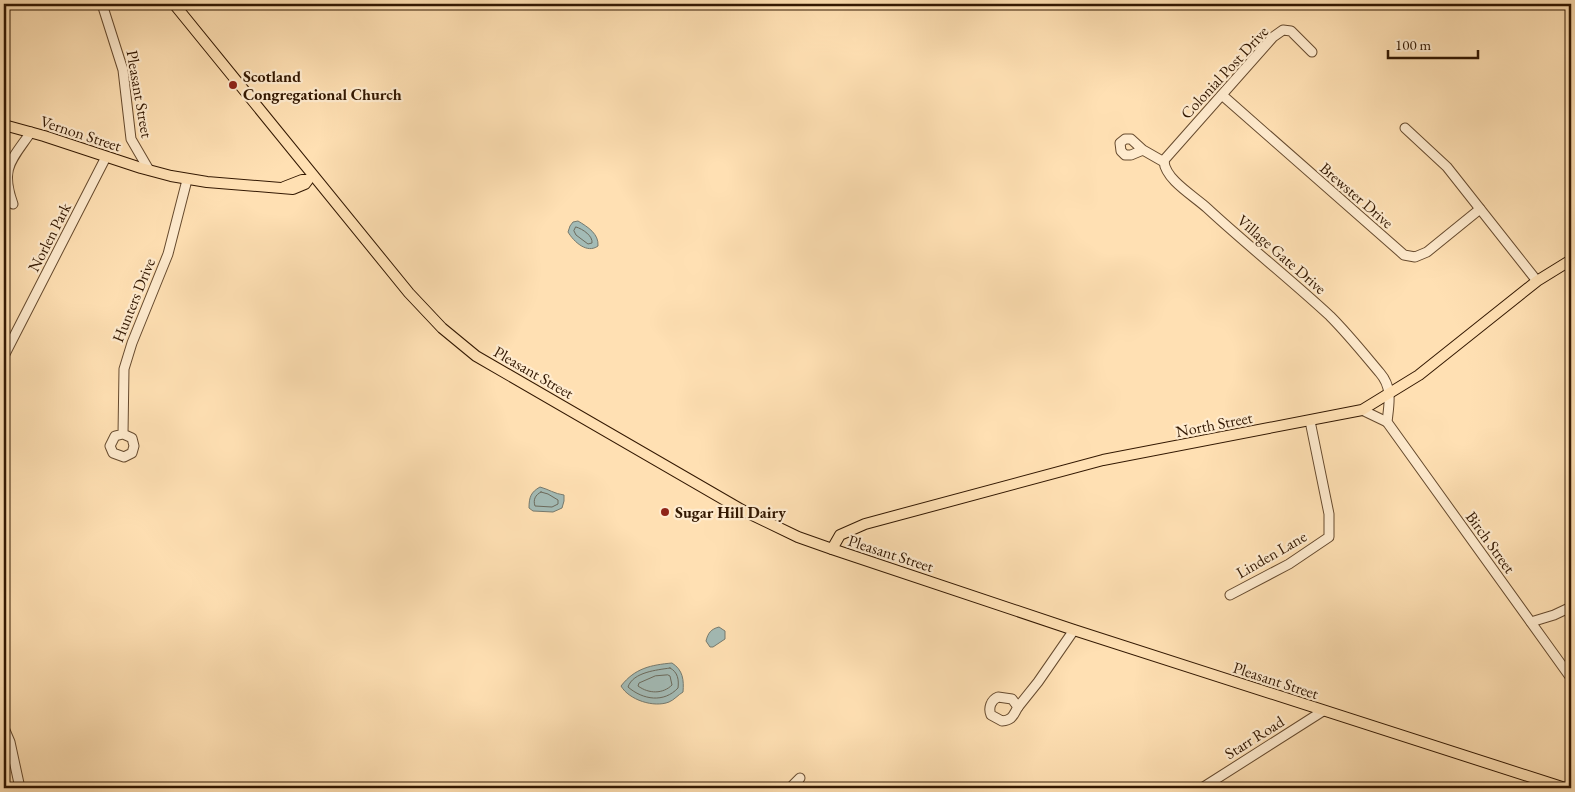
<svg xmlns="http://www.w3.org/2000/svg" width="1575" height="792" viewBox="0 0 1575 792" font-family="'EB Garamond',serif">
  <style>
    .water { fill: #a3bbb6; stroke: #767a6e }
    .lines { fill: none; stroke-linecap: round; stroke-linejoin: round }
    .shore { stroke: #6b6a5c; stroke-width: 1 }
    .minor-casing { stroke: #664a2e; stroke-width: 11 }
    .major-casing { stroke: #331802; stroke-width: 12 }
    .minor { stroke: #ffebce; stroke-width: 9 }
    .major { stroke: #ffe0b3; stroke-width: 10 }
    .poi-dot { fill: #8f2418; stroke: #ffebce; stroke-width: 2 }
    .labels { text-anchor: middle; stroke-width: 4.5; stroke-linejoin: round; paint-order: stroke }
    .street-label { font-size: 16px; fill: #331802; stroke: #ffebce }
    .poi-label { font-size: 16px; font-weight: bold; fill: #331802; stroke: #ffebce; text-anchor: start }
  </style>
  <rect width="100%" height="100%" fill="#ffe0b3"/>
  <filter id="stains"><feTurbulence type="fractalNoise" baseFrequency=".004" numOctaves="4"/><feColorMatrix values="0 0 0 0 .2 0 0 0 0 .09 0 0 0 0 .02 0 0 0 .5 -.17"/></filter>
  <radialGradient id="worn" r=".72"><stop offset=".6" stop-color="#630" stop-opacity="0"/><stop offset="1" stop-color="#630" stop-opacity=".3"/></radialGradient>
  <g class="water">
    <path d="M578 221C588 227 599 234 598 246 587 254 574 242 568 232L570 226 573 222Z"/>
    <path d="M540 487C548 489 555 494 564 495V501L562 508 553 512 533 511 529 508C529 497 531 492 540 487Z"/>
    <path d="M719 627 725 631V639L713 647H710L706 641C708 633 711 629 719 627Z"/>
    <path d="M672 663C683 670 684 680 683 692 678 695 674 700 669 702 654 708 629 700 621 686 635 668 651 665 672 663Z"/>
  </g>
  <g class="lines">
    <g class="shore">
      <path d="M576 227C583 229 593 236 592 243L588 244 576 235 574 231Z"/>
      <path d="M541 492 548 494 558 500V504L552 507 535 506C533 500 535 495 541 492Z"/>
      <path d="M670 668C678 672 679 680 678 688 664 703 643 700 628 687 633 672 657 670 670 668Z"/>
      <path d="M668 675 670 676 672 685C663 694 649 694 638 686L639 683 655 676Z"/>
    </g>
    <g class="minor-casing">
      <g id="minor">
        <polyline points="102,4 123,70 131,139 149,170"/>
        <polyline points="1222,95 1404,255 1415,257 1427,252 1480,209"/>
        <polyline points="1405,128 1447,167 1537,281"/>
        <path d="M1143 150 1131 139H1125L1120 143 1121 151 1125 155H1131L1143 150 1164 162C1166 180 1194 196 1207 208 1247 245 1290 279 1330 316 1348 334 1364 354 1380 373 1393 388 1389 404 1387 422L1571 678"/>
        <polyline points="1164,162 1165,159 1273,37 1283,30 1291,31 1312,52"/>
        <path d="M13 204C0 168 11 161 31 132"/>
        <polyline points="4,356 106,157"/>
        <polyline points="1362,410 1387,422"/>
        <polyline points="123,434 115,436 110,446 113,453 124,457 132,453 134,446 132,438 123,434 124,369 132,343 168,254 187,180"/>
        <polyline points="1230,595 1289,564 1329,537 1329,514 1310,421"/>
        <polyline points="1531,622 1554,615 1571,607"/>
        <path d="M998 697 1012 699 1018 707C1013 715 1013 720 1002 721L991 715C988 708 991 700 998 697Z"/>
        <polyline points="1018,707 1038,682 1074,630"/>
        <polyline points="4,728 10,742 20,788"/>
        <polyline points="790,788 800,778"/>
        <polyline points="1202,788 1323,711"/>
      </g>
    </g>
    <g class="major-casing">
      <g id="major">
        <polyline points="174,4 409,293 442,328 476,356 742,510 798,537 832,549 1074,630 1565,788"/>
        <polyline points="4,125 44,136 141,168 171,176 207,182 293,189 305,184 308,180 302,180 284,187"/>
        <polyline points="832,549 840,535 865,524 1103,460 1362,410 1419,375 1537,281 1571,260"/>
      </g>
    </g>
    <use href="#minor" class="minor"/>
    <use href="#major" class="major"/>
  </g>
  <g class="poi-dot">
    <circle cx="233" cy="85" r="5"/>
    <circle cx="665" cy="512" r="5"/>
  </g>
  <g class="labels">
    <g class="street-label">
      <text transform="translate(1224 72) rotate(-47)" y="6">Colonial Post Drive</text>
      <text transform="translate(140 94) rotate(80)" y="6">Pleasant Street</text>
      <text transform="translate(81 133) rotate(18)" y="6">Vernon Street</text>
      <text transform="translate(1357 195) rotate(41)" y="6">Brewster Drive</text>
      <text transform="translate(49 237) rotate(-63)" y="6">Norlen Park</text>
      <text transform="translate(1282 254) rotate(41)" y="6">Village Gate Drive</text>
      <text transform="translate(133 300) rotate(-68)" y="6">Hunters Drive</text>
      <text transform="translate(534 372) rotate(30)" y="6">Pleasant Street</text>
      <text transform="translate(1214 424) rotate(-11)" y="6">North Street</text>
      <text transform="translate(1491 542) rotate(54)" y="6">Birch Street</text>
      <text transform="translate(891 553) rotate(18)" y="6">Pleasant Street</text>
      <text transform="translate(1271 554) rotate(-30)" y="6">Linden Lane</text>
      <text transform="translate(1276 680) rotate(18)" y="6">Pleasant Street</text>
      <text transform="translate(1254 737) rotate(-32)" y="6">Starr Road</text>
    </g>
    <g class="poi-label">
      <text x="243" y="82">Scotland<tspan x="243" dy="18">Congregational Church</tspan></text>
      <text x="675" y="518">Sugar Hill Dairy</text>
    </g>
  </g>
  <rect width="1575" height="792" fill="none" stroke="#ffe0b3" stroke-width="20"/>
  <rect x="5" y="5" width="1565" height="782" fill="none" stroke="#331802" stroke-width="2.5"/>
  <rect x="10" y="10" width="1555" height="772" fill="none" stroke="#331802"/>
  <path d="M1388 50v8h90v-8" fill="none" stroke="#331802" stroke-width="2.5"/>
  <text x="1395" y="50" font-size="15" fill="#331802" stroke="#ffebce" stroke-width="4" paint-order="stroke">100 m</text>
  <rect width="100%" height="100%" filter="url(#stains)"/>
  <rect width="100%" height="100%" fill="url(#worn)"/>
</svg>
